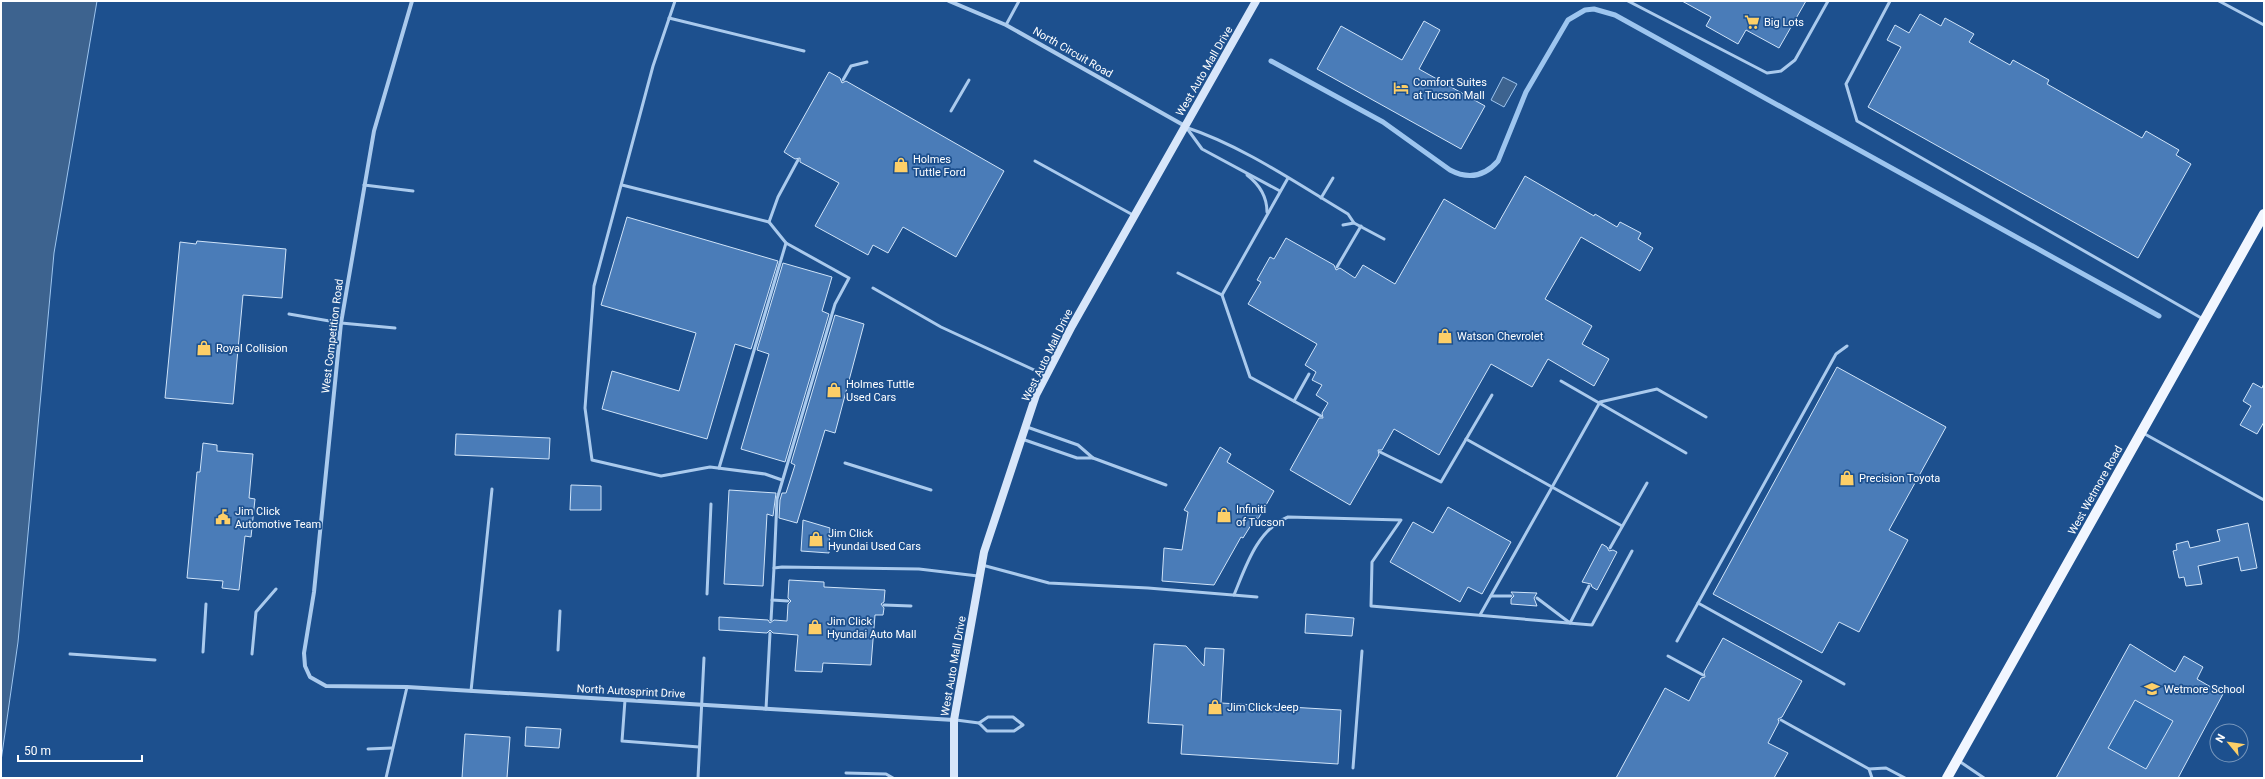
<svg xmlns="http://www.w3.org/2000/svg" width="2265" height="779" viewBox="0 0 2265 779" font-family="Roboto,sans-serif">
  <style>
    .green { fill: #306aac }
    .water { fill: #3d638f; stroke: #9dc5ef }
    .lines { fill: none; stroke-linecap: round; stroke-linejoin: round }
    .stream { stroke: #9dc5ef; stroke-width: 5 }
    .building { fill: #4a7cb8; stroke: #d0e4f9; fill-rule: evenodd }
    .lane { stroke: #aacaed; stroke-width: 3 }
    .street { stroke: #aacaed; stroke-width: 4 }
    .secondary { stroke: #d7e6fa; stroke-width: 8 }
    .primary { stroke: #f1f6ff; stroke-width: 10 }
    .labels { text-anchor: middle; stroke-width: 3.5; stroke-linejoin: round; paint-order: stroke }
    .poi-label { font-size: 11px; fill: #fff; stroke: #1d508e; text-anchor: start }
    .street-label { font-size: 11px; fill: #fff; stroke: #1d508e }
  </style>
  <rect width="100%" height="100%" fill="#1d508e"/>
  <polygon class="green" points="2135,700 2173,721 2146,769 2108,748"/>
  <g class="water">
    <polygon points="1,1 97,1 54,253 18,642 1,761"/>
    <polygon points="1503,77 1517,84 1504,107 1491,100"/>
  </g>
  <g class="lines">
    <path class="stream" d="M1271 61 1383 122 1450 170C1469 180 1485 176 1498 161L1526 92 1568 20 1585 10 1594 9 1615 15 2159 316"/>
  </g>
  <g class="building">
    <polygon points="1682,1 1806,1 1779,48 1746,30 1738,44 1706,26 1711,17"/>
    <polygon points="1920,14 1941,26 1945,18 1974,34 1969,42 2010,65 2013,60 2049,80 2047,84 2142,138 2146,131 2179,150 2176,155 2191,164 2138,258 1868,107 1901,47 1887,40 1895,25 1909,33"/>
    <polygon points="1424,21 1440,30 1419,69 1485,106 1461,149 1317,69 1341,26 1402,60"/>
    <polygon points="829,72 840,78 842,83 846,81 1004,171 956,257 903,227 888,253 873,245 868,255 815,226 839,183 800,162 800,158 795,159 784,152"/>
    <polygon points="1525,176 1594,216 1595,214 1617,227 1620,222 1641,233 1638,239 1653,248 1640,271 1581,237 1545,299 1592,326 1582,344 1609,359 1594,386 1548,359 1532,387 1491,364 1439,455 1394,429 1382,450 1378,450 1379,455 1350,505 1290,470 1319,418 1323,418 1322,413 1328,403 1316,395 1322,385 1312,380 1316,372 1305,365 1317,344 1248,304 1261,282 1257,280 1270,257 1274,259 1286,238 1334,265 1336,270 1340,268 1355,278 1363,265 1395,284 1444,199 1495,229"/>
    <polygon points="627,217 778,261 751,349 735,344 707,439 602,409 612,371 679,391 696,333 601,305"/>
    <polygon points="197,241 286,249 282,298 243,295 233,404 165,398 180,242 196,244"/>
    <polygon points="783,263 832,277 822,311 829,314 785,462 741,449 769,354 757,350"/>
    <polygon points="835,315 864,324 835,433 825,430 797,523 779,518 780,500 782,493 786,493 795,465 791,463"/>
    <polygon points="1837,367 1946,427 1889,530 1908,540 1859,632 1839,622 1822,653 1713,594"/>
    <polygon points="2253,383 2262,388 2264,383 2264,422 2257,434 2240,425 2251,406 2243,401"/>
    <polygon points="456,434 550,438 549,459 455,455"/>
    <polygon points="203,443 217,445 217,451 253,454 249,498 255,499 251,537 245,536 239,590 222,588 223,581 187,578 197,472 200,472"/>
    <polygon points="1220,447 1231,454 1227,462 1274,491 1258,519 1256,517 1243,538 1241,537 1214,585 1162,581 1164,548 1182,550 1188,512 1184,510"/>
    <polygon points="571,485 601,486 601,510 570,510"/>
    <polygon points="729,490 776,493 773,516 767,514 763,586 724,584"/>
    <polygon points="1448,507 1511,542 1482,594 1468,587 1460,602 1390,562 1413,522 1433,533"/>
    <polygon points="803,520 830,528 829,553 801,551"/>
    <polygon points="2248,523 2257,568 2241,571 2238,557 2198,566 2202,584 2186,586 2184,577 2179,578 2173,551 2177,550 2176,544 2188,541 2190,548 2220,541 2217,530"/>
    <polygon points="1602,544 1607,547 1609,551 1613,550 1617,552 1597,590 1592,587 1591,584 1582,582"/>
    <polygon points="789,580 824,582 824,587 885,590 884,602 881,604 884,608 883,615 875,615 871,665 823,663 822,672 795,671 798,635 773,633 770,630 767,633 719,630 719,617 768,620 770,623 774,620 787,621 788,604 791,601 788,598"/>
    <polygon points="1511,592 1537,593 1534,598 1537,606 1511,604 1511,599 1514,596"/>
    <polygon points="1306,614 1354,618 1352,636 1305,633"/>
    <polygon points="1723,638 1802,681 1782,717 1778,719 1779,722 1768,743 1788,753 1774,778 1616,778 1665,688 1689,701 1701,678 1705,677 1704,672"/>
    <polygon points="1154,644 1186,646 1204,666 1205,648 1224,649 1221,703 1341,710 1338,764 1181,754 1183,725 1148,723"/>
    <path d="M2130 644 2175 672 2184 656 2203 667 2197 679 2223 694 2178 778H2056ZM2135 700 2173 721 2146 769 2108 748Z"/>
    <polygon points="526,727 561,729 559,748 525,746"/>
    <polygon points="465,734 510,737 507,778 462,778"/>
  </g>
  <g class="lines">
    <g class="lane">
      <polyline points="675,1 653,66 594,286 585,408 592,460 661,476 710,467 765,474 782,480"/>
      <polyline points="1628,1 1767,73 1781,71 1795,60 1828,1"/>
      <polyline points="1890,1 1846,84 1857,121 2203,319"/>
      <polyline points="2219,1 2264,25"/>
      <polyline points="669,18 804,51"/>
      <polyline points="1006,25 1019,1"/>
      <polyline points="843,80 851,66 867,62"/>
      <polyline points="951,111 969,80"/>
      <path d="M1185 127C1243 146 1296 183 1348 214L1354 223 1384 239"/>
      <polyline points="1186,127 1202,149 1280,191"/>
      <polyline points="1035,161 1133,215"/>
      <path d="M1247 175C1260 185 1267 196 1267 212"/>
      <polyline points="364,185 413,191"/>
      <polyline points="622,185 769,222 786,243 719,468"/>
      <polyline points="1321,198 1333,178"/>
      <polyline points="769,222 778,197 798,160"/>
      <polyline points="1343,225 1354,223"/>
      <polyline points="1337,267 1361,226"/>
      <polyline points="1178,273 1222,295 1250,377 1321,416"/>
      <polyline points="873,288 941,327 1045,375"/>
      <polyline points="1222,295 1288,178"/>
      <polyline points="289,314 341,323 395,328"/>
      <polyline points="1561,381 1686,453"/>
      <polyline points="1294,401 1309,374"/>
      <polyline points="2143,433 2264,500"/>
      <polyline points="1022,439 1077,458 1093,458 1078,445 1027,427"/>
      <polyline points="1466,439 1622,526"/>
      <polyline points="1380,452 1441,482 1492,395"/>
      <polyline points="1093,458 1166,485"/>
      <polyline points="845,463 931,490"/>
      <polyline points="1610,548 1647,483"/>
      <polyline points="982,565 1049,583 1148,588 1257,597"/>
      <polyline points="774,568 777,499 835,304 849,278 786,243"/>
      <polyline points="707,594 711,504"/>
      <path d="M1234 595C1246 566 1257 530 1288 517L1401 520 1372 562 1371 606 1592 625 1632 551"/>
      <polyline points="1491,596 1511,596"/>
      <polyline points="1537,598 1570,623 1589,586"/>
      <polyline points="772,600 788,601"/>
      <polyline points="1698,603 1844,684"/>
      <polyline points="884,605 911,606"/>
      <polyline points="1480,615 1600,402 1657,389 1706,417"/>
      <polyline points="771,620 774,568 782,567 919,569 978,576"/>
      <polyline points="1677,641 1836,354 1847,346"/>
      <polyline points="558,650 560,611"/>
      <polyline points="203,652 206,604"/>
      <polyline points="70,654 155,660"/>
      <polyline points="252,654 256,612 276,589"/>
      <polyline points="1668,656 1703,675"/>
      <polyline points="471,691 492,489"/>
      <polyline points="625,700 622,741 699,747"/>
      <polyline points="766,709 770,633"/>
      <polygon points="988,717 1013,717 1023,725 1014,731 987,731 979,723"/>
      <polyline points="956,720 979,723"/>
      <polyline points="1781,720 1869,769"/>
      <polyline points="368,749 392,748"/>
      <polyline points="1959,761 1984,778"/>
      <polyline points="1353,768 1362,651"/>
      <polyline points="846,773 886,774 893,778"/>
      <polyline points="386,778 407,687"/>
      <polyline points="698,778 704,658"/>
      <polyline points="1872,778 1869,769 1886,768 1905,778"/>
    </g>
    <g class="street">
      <polyline points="412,1 374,131 341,323 314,592 304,653 305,666 310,677 326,686 407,687 954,720"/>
      <polyline points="949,1 1006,25 1185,126"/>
    </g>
    <polyline class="secondary" points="954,778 954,720 984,552 1036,395 1072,326 1256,1"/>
    <polyline class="primary" points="1947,778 2264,214"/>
  </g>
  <defs>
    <g id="supermarket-bare" transform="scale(1.2)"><path d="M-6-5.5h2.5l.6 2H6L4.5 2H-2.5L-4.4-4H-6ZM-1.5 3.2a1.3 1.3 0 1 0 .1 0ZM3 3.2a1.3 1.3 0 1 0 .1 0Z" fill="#fdcf68" stroke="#1d508e" stroke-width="2.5" paint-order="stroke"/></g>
    <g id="hotel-bare" transform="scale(1.2)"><path d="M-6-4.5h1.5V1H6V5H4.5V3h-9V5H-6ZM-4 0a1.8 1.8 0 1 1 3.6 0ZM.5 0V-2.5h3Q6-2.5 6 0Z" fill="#fdcf68" stroke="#1d508e" stroke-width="2.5" paint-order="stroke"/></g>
    <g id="shop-bare" transform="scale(1.2)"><path d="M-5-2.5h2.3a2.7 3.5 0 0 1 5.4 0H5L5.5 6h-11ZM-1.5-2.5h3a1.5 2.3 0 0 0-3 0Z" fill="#fdcf68" stroke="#1d508e" stroke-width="2.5" paint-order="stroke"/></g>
    <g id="civic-bare" transform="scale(1.2)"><path d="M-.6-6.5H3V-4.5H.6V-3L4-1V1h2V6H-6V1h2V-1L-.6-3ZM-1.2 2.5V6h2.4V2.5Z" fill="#fdcf68" stroke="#1d508e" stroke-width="2.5" paint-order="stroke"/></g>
    <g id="school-bare" transform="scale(1.2)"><path d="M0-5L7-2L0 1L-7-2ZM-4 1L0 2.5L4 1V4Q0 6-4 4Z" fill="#fdcf68" stroke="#1d508e" stroke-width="2.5" paint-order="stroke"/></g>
  </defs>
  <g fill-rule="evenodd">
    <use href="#supermarket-bare" x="1752" y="22"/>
    <use href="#hotel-bare" x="1401" y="88"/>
    <use href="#shop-bare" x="901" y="165"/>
    <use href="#shop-bare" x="1445" y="336"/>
    <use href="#shop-bare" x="204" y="348"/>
    <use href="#shop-bare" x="834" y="390"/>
    <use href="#shop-bare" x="1847" y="478"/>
    <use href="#shop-bare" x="1224" y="515"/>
    <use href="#civic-bare" x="223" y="517"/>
    <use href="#shop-bare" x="816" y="539"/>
    <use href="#shop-bare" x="815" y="627"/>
    <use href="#school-bare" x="2152" y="689"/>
    <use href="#shop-bare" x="1215" y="707"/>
  </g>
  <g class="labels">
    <g class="poi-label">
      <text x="1764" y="26">Big Lots</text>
      <text x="1413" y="86">Comfort Suites<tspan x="1413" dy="13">at Tucson Mall</tspan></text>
      <text x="913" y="163">Holmes<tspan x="913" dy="13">Tuttle Ford</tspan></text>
      <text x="1457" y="340">Watson Chevrolet</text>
      <text x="216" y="352">Royal Collision</text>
      <text x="846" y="388">Holmes Tuttle<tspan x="846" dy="13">Used Cars</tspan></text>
      <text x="1859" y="482">Precision Toyota</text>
      <text x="1236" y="513">Infiniti<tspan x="1236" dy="13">of Tucson</tspan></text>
      <text x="235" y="515">Jim Click<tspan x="235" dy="13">Automotive Team</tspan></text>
      <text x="828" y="537">Jim Click<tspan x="828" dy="13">Hyundai Used Cars</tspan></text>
      <text x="827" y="625">Jim Click<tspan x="827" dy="13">Hyundai Auto Mall</tspan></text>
      <text x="2164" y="693">Wetmore School</text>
      <text x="1227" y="711">Jim Click Jeep</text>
    </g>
    <g class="street-label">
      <text transform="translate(1073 52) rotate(30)" y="4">North Circuit Road</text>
      <text transform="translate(1204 71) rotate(-60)" y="4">West Auto Mall Drive</text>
      <text transform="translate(332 336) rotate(-83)" y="4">West Competition Road</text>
      <text transform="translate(1047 355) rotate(-64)" y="4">West Auto Mall Drive</text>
      <text transform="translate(2095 490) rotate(-61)" y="4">West Wetmore Road</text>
      <text transform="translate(953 666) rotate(-80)" y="4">West Auto Mall Drive</text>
      <text transform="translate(631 691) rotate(3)" y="4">North Autosprint Drive</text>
    </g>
  </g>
  <rect width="2265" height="779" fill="none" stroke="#ffffff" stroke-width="4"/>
  <g transform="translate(2229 743) rotate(299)"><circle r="19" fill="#1d508e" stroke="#7796bb"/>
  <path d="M0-3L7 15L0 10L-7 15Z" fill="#fdcf68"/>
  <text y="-6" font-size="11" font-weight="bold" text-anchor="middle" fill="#ffffff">N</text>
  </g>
  <path d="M18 755v6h124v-6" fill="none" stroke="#ffffff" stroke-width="2"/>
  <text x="24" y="755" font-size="12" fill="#ffffff" stroke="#1d508e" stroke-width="3" paint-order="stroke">50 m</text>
</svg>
